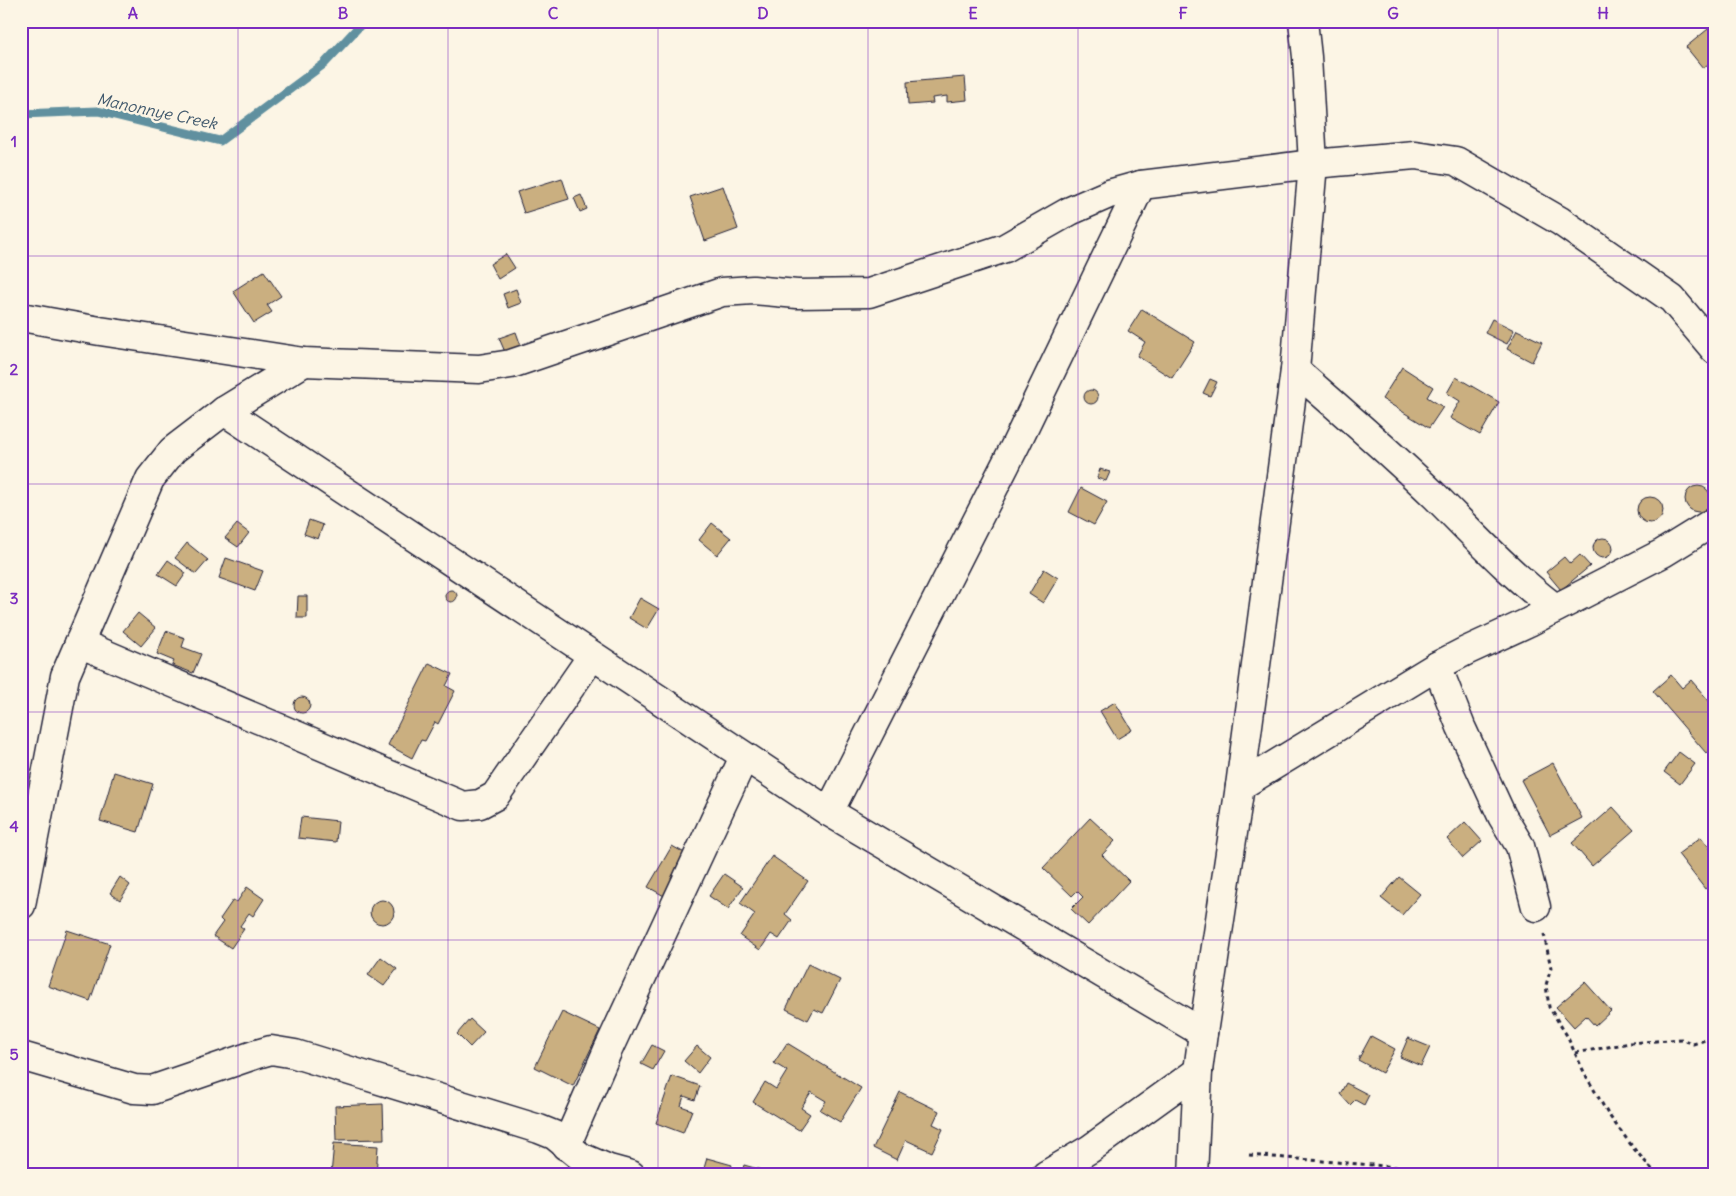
<svg xmlns="http://www.w3.org/2000/svg" width="1736" height="1196" viewBox="0 0 1736 1196" font-family="Delius,sans-serif">
  <style>
    .lines { fill: none; stroke-linecap: round; stroke-linejoin: round }
    .stream { stroke: #60909f; stroke-width: 9 }
    .building { fill: #caaf80; stroke: #22223b }
    .minor-casing { stroke: #22223b; stroke-width: 31 }
    .path { stroke: #22223b; stroke-width: 3; stroke-dasharray: 4 4; stroke-linecap: butt }
    .minor { stroke: #fcf5e5; stroke-width: 28 }
    .grid { fill: none; stroke: #7b2cbf; stroke-width: 1; stroke-opacity: 0.55 }
    .labels { text-anchor: middle; stroke-width: 5; stroke-linejoin: round; paint-order: stroke }
    .water-label { font-size: 16px; font-style: italic; fill: #41596d; stroke: #fcf5e5 }
    .neatline { fill: none; stroke: #7b2cbf; stroke-width: 2 }
    .grid-label { font-size: 16px; text-anchor: middle; font-weight: bold; fill: #7b2cbf }
  </style>
  <rect width="100%" height="100%" fill="#fcf5e5"/>
  <filter id="ink" filterUnits="userSpaceOnUse"><feTurbulence type="fractalNoise" baseFrequency=".02" numOctaves="2"/><feDisplacementMap in="SourceGraphic" scale="10" xChannelSelector="R" yChannelSelector="G"/><feConvolveMatrix kernelMatrix="1 2 1 2 8 2 1 2 1" color-interpolation-filters="sRGB"/></filter>
  <g filter="url(#ink)">
    <g class="lines">
      <polyline class="stream" points="21,114 98,111 220,141 324,64 364,21"/>
    </g>
    <g class="building">
      <polygon points="1708,29 1715,37 1715,59 1703,68 1686,47"/>
      <polygon points="965,77 967,100 947,102 947,96 932,98 933,103 908,105 907,82"/>
      <polygon points="562,178 569,199 524,213 517,192"/>
      <polygon points="723,186 738,229 705,241 690,197"/>
      <polygon points="581,195 587,209 580,212 574,198"/>
      <polygon points="506,254 515,268 498,279 490,264"/>
      <polygon points="264,271 281,296 267,305 272,312 254,323 233,291"/>
      <polygon points="516,289 521,303 508,308 503,294"/>
      <polygon points="1142,309 1195,342 1172,378 1137,356 1145,342 1128,331"/>
      <polygon points="1492,319 1514,330 1507,344 1485,333"/>
      <polygon points="1517,330 1542,342 1532,362 1507,349"/>
      <polygon points="516,332 521,346 505,352 499,338"/>
      <polygon points="1402,367 1433,387 1427,397 1443,407 1429,428 1382,399"/>
      <polygon points="1456,377 1499,402 1480,435 1450,418 1460,401 1447,393"/>
      <polygon points="1210,379 1217,382 1210,396 1203,393"/>
      <circle cx="1091" cy="397" r="7"/>
      <polygon points="1100,469 1110,472 1106,481 1097,478"/>
      <circle cx="1698" cy="499" r="13"/>
      <polygon points="1081,488 1107,502 1094,525 1069,512"/>
      <circle cx="1650" cy="510" r="13"/>
      <polygon points="309,520 323,525 318,539 304,534"/>
      <polygon points="712,523 731,538 717,555 699,540"/>
      <polygon points="237,524 249,533 238,547 225,538"/>
      <circle cx="1603" cy="548" r="10"/>
      <polygon points="187,543 208,560 196,574 175,558"/>
      <polygon points="1580,555 1590,566 1561,590 1546,572 1564,557 1570,564"/>
      <polygon points="226,558 263,571 255,591 219,578"/>
      <polygon points="168,560 186,573 177,586 158,574"/>
      <polygon points="1044,569 1058,578 1043,603 1029,594"/>
      <circle cx="451" cy="596" r="6"/>
      <polygon points="298,596 307,596 307,618 297,618"/>
      <polygon points="640,598 659,609 647,629 629,618"/>
      <polygon points="138,613 156,628 141,646 123,631"/>
      <polygon points="166,631 185,638 182,647 201,654 193,673 172,665 174,661 157,654"/>
      <polygon points="429,663 452,674 446,686 455,691 438,724 435,722 425,741 421,740 412,758 388,745"/>
      <polygon points="1671,675 1682,688 1691,680 1715,708 1715,746 1706,753 1653,691"/>
      <circle cx="302" cy="705" r="8"/>
      <polygon points="1115,702 1132,730 1117,739 1100,711"/>
      <polygon points="1679,752 1695,764 1680,784 1664,772"/>
      <polygon points="1553,763 1582,818 1550,835 1521,780"/>
      <polygon points="114,772 153,784 138,832 100,821"/>
      <polygon points="1613,807 1634,830 1592,866 1572,843"/>
      <polygon points="301,817 338,821 336,842 298,838"/>
      <polygon points="1090,818 1115,841 1102,855 1129,881 1088,925 1071,909 1083,897 1077,891 1072,896 1043,868"/>
      <polygon points="1465,822 1482,841 1463,858 1447,839"/>
      <polygon points="1701,837 1715,855 1715,882 1705,889 1678,854"/>
      <polygon points="672,846 690,856 666,897 648,887"/>
      <polygon points="772,856 808,881 785,914 792,920 779,939 771,934 760,950 740,936 755,914 740,903"/>
      <polygon points="724,874 743,887 728,909 709,896"/>
      <polygon points="120,877 130,885 120,900 110,893"/>
      <polygon points="1399,877 1420,894 1402,915 1381,898"/>
      <polygon points="247,887 264,899 253,916 249,913 240,926 244,929 231,948 213,936 223,922 220,919 233,900 237,902"/>
      <circle cx="382" cy="912" r="12"/>
      <polygon points="67,930 110,944 90,1001 48,986"/>
      <polygon points="381,957 397,969 384,986 368,975"/>
      <polygon points="808,964 840,980 823,1013 814,1009 808,1020 786,1009"/>
      <polygon points="1585,982 1611,1011 1595,1026 1586,1016 1574,1027 1556,1007"/>
      <polygon points="562,1012 600,1030 573,1086 535,1067"/>
      <polygon points="470,1019 484,1032 470,1047 457,1034"/>
      <polygon points="1371,1036 1395,1049 1382,1073 1358,1060"/>
      <polygon points="1408,1038 1430,1047 1421,1066 1400,1057"/>
      <polygon points="787,1043 861,1088 840,1122 820,1110 826,1101 811,1092 801,1108 810,1114 799,1130 753,1102 765,1082 776,1089 787,1071 774,1063"/>
      <polygon points="652,1045 664,1051 653,1070 641,1064"/>
      <polygon points="697,1046 710,1057 698,1073 684,1061"/>
      <polygon points="672,1076 700,1086 695,1100 684,1096 681,1106 692,1110 683,1133 656,1123"/>
      <polygon points="1346,1083 1369,1095 1364,1105 1355,1100 1350,1105 1340,1094"/>
      <polygon points="900,1092 939,1111 933,1124 943,1129 932,1152 906,1140 897,1160 873,1148"/>
      <polygon points="383,1104 384,1139 336,1140 335,1106"/>
      <polygon points="334,1143 378,1146 376,1175 331,1175"/>
      <polygon points="707,1158 732,1165 729,1175 702,1175"/>
      <polygon points="744,1165 765,1171 764,1175 741,1175"/>
    </g>
    <g class="lines">
      <g class="minor-casing">
        <g id="minor">
          <polyline points="21,317 100,331 304,362 479,369 511,364 722,292 753,290 797,294 869,293 1005,248 1070,211 1109,194 1141,185 1313,164 1415,155 1456,161 1560,221 1672,299 1715,350"/>
          <path d="M1295 370C1343 412 1391 453 1436 497 1475 536 1511 575 1555 608"/>
          <polyline points="224,411 829,812 1203,1033"/>
          <polyline points="79,643 463,806 480,804 495,796 592,656"/>
          <polyline points="1437,666 1461,727 1502,816 1520,846 1536,907"/>
          <polyline points="1240,786 1437,666 1466,651 1529,622 1663,553 1715,521"/>
          <polyline points="829,812 1016,444 1141,185"/>
          <polyline points="21,905 65,676 150,479 173,450 224,411 304,362"/>
          <polyline points="21,1056 134,1089 152,1090 257,1054 271,1050 295,1054 539,1129 554,1135 581,1157 609,1169 631,1175"/>
          <polyline points="566,1146 607,1052 744,757"/>
          <polyline points="1046,1175 1090,1149 1198,1071"/>
          <polyline points="1193,1175 1198,1071 1203,1033 1240,786 1295,370 1313,164 1307,57 1303,21"/>
        </g>
      </g>
      <g class="path">
        <polyline points="1544,934 1551,968 1546,985 1549,1007 1566,1034 1585,1074 1608,1114 1635,1150 1657,1175"/>
        <polyline points="1575,1053 1630,1043 1682,1039 1693,1044 1715,1037"/>
        <polyline points="1249,1155 1397,1167 1435,1175"/>
      </g>
      <use href="#minor" class="minor"/>
    </g>
  </g>
  <path class="grid" d="M238 21V1175M448 21V1175M658 21V1175M868 21V1175M1078 21V1175M1288 21V1175M1498 21V1175M21 256H1715M21 484H1715M21 712H1715M21 940H1715"/>
  <g class="labels">
    <g class="water-label">
      <text transform="translate(157 111) rotate(12)" y="6">Manonnye Creek</text>
    </g>
  </g>
  <rect width="1736" height="1196" fill="none" stroke="#fcf5e5" stroke-width="55"/>
  <rect x="28" y="28" width="1680" height="1140" class="neatline"/>
  <g class="grid-label">
    <text x="133" y="19">A</text>
    <text x="343" y="19">B</text>
    <text x="553" y="19">C</text>
    <text x="763" y="19">D</text>
    <text x="973" y="19">E</text>
    <text x="1183" y="19">F</text>
    <text x="1393" y="19">G</text>
    <text x="1603" y="19">H</text>
    <text x="14" y="147">1</text>
    <text x="14" y="375">2</text>
    <text x="14" y="604">3</text>
    <text x="14" y="832">4</text>
    <text x="14" y="1060">5</text>
  </g>
</svg>
